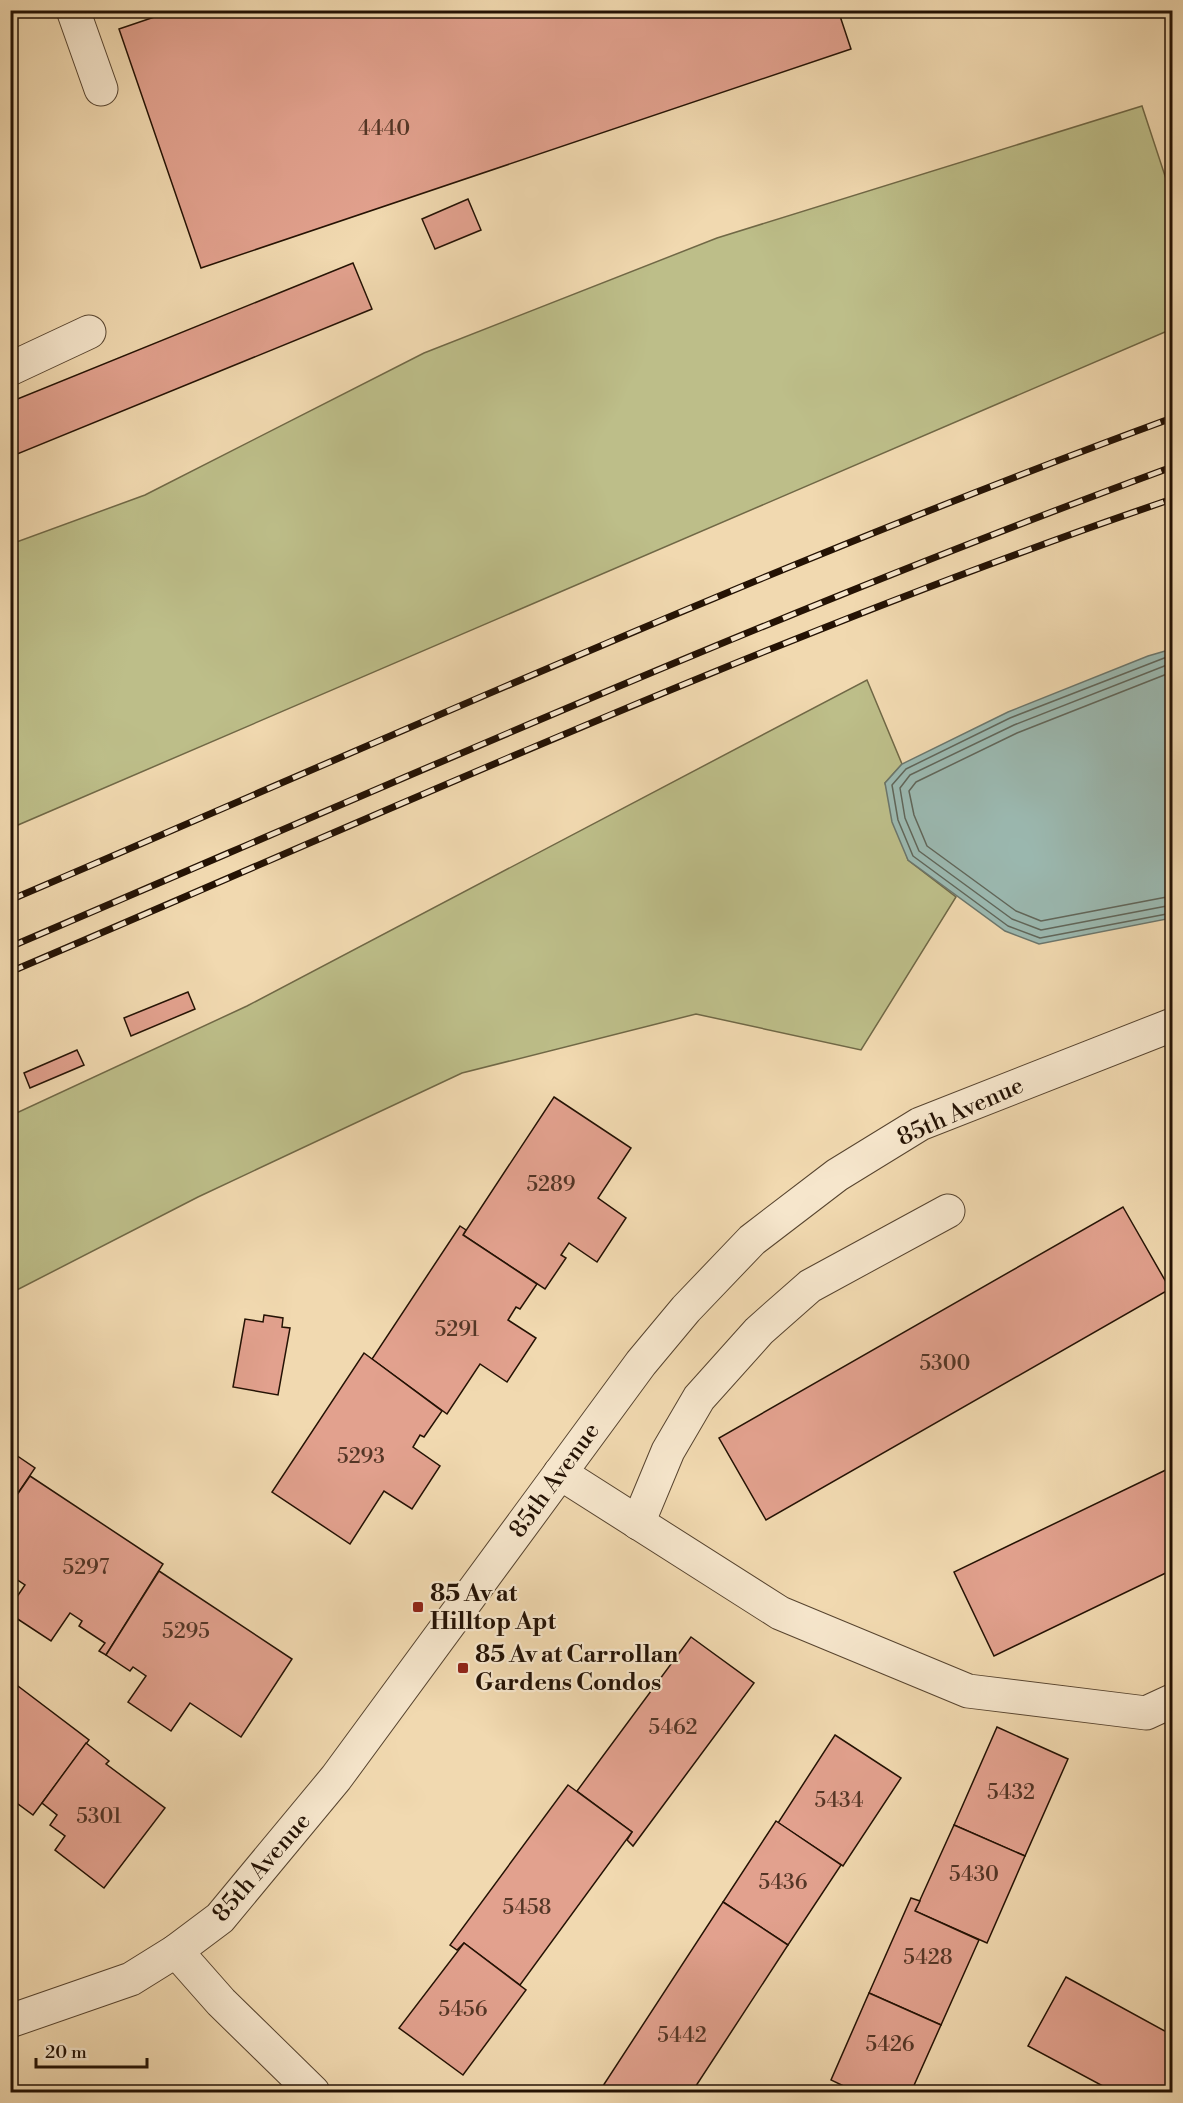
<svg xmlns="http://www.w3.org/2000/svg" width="1183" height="2103" viewBox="0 0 1183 2103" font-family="'Libre Bodoni',serif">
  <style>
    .green { fill: #bdbe89; stroke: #706846; stroke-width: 1.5 }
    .water { fill: #9bb9b1; stroke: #6b766c; stroke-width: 1.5 }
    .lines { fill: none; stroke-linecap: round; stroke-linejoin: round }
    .shore { stroke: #60665a; stroke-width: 1.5 }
    .building { fill: #e2a18e; stroke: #241204; stroke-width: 1.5 }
    .minor-casing { stroke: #57442f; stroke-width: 35 }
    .minor { stroke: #f6e6cc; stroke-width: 33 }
    .rail-casing { stroke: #241204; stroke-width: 7 }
    .rail { stroke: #f6e6cc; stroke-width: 4.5; stroke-dasharray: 14; stroke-linecap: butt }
    .poi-dot { fill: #8f2418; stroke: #f6e6cc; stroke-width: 2 }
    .labels { text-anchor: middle; stroke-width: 4.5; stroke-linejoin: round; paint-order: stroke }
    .number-label { font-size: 21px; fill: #543626 }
    .street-label { font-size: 24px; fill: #241204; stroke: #f6e6cc }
    .poi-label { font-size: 24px; font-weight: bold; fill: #241204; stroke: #f6e6cc; text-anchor: start }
  </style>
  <rect width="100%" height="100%" fill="#f1d9b0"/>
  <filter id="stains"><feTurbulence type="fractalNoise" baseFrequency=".00333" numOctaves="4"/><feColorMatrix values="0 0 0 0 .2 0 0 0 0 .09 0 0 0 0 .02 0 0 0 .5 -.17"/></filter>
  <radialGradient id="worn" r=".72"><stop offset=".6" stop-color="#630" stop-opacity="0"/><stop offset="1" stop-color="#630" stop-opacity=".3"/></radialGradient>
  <g class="green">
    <polygon points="1142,106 1172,197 1172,329 11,828 11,544 145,495 424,353 717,238"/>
    <polygon points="867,680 902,764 885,783 908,860 956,897 861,1050 696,1014 462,1073 198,1197 11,1293 10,1116 247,1006"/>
  </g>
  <polygon class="water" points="1172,649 1172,918 1039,944 1005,931 908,860 892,822 885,783 902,764 1008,712 1148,656"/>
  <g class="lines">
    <g class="shore">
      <polyline points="1172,655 1010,718 906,769 892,785 898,820 913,856 1008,926 1040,938 1172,913"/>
      <polyline points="1172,663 1014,725 910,775 900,788 905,818 919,851 1012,919 1041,930 1172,905"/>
      <polyline points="1172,672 1017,733 916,782 909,791 914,815 927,846 1016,911 1041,921 1172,896"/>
    </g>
  </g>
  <g class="building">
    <polygon points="175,10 838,10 851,49 201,268 119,29"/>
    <polygon points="468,199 481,230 435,249 422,219"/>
    <polygon points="353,263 372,309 10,457 10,402"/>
    <polygon points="188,992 195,1009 131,1036 124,1018"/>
    <polygon points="77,1050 84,1065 30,1088 24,1073"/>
    <polygon points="554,1097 631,1148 598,1198 626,1218 597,1262 569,1243 561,1255 566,1258 545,1289 463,1235"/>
    <polygon points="1123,1207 1170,1289 766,1520 719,1438"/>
    <polygon points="460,1226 466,1230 463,1235 537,1284 520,1309 516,1307 508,1320 536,1338 507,1382 480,1364 447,1414 372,1359"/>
    <polygon points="264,1315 283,1318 282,1327 290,1328 278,1395 233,1387 245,1319 263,1322"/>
    <polygon points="364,1353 442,1411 424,1437 420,1435 413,1447 440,1466 412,1509 384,1491 350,1544 272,1492"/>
    <polygon points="10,1451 35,1468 10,1505"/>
    <polygon points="1172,1467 1172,1570 994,1656 954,1572"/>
    <polygon points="30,1476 163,1564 106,1655 99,1651 105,1643 79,1626 82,1621 70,1613 51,1641 10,1614 10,1607 25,1585 10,1575 10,1505"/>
    <polygon points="159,1571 292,1659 241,1737 190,1703 171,1731 128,1702 146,1676 133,1667 130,1671 106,1655"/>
    <polygon points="691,1637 754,1683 633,1846 627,1840 632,1832 577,1791"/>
    <polygon points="10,1680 89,1740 33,1815 10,1798"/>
    <polygon points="997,1727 1068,1759 1025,1856 954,1825"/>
    <polygon points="835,1735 901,1778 843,1866 778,1823"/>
    <polygon points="86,1743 109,1761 106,1764 165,1808 104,1888 55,1850 65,1836 50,1825 57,1815 42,1803"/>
    <polygon points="568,1785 632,1832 520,1985 464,1943 457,1950 450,1945"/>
    <polygon points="776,1821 841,1865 788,1945 723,1902"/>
    <polygon points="954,1825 1025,1856 987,1943 915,1911"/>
    <polygon points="911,1898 920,1901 915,1911 979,1940 941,2025 869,1993"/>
    <polygon points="723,1902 788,1945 692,2092 599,2092"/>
    <polygon points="464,1943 526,1990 463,2075 399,2028"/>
    <polygon points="1066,1977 1172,2035 1172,2092 1114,2092 1028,2046"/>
    <polygon points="869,1993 941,2025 911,2092 856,2092 831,2080"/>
  </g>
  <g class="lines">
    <g class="minor-casing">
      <g id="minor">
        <polyline points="73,10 101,89"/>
        <polyline points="10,369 89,332"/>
        <polyline points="560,1473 780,1613 968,1691 1146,1713 1172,1701"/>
        <polyline points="638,1523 668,1451 699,1398 759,1331 810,1286 948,1211"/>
        <polyline points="176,1951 221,2002 313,2092"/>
        <polyline points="10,2021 131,1979 176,1951 220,1918 336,1778 641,1363 686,1309 752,1240 837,1175 920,1124 1172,1025"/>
      </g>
    </g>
    <use href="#minor" class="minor"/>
    <g class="rail-casing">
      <g id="rail">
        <path d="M10 900C396 735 778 562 1172 418"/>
        <path d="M10 947C396 782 779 611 1172 467"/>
        <path d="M10 972C395 808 776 634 1172 499"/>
      </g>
    </g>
    <use href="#rail" class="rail"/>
  </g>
  <g class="poi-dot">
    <rect x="412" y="1601" width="12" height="12" rx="3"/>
    <rect x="457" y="1662" width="12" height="12" rx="3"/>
  </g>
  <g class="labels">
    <g class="number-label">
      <text x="384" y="135">4440</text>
      <text x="551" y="1191">5289</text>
      <text x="457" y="1336">5291</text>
      <text x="945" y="1370">5300</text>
      <text x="361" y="1463">5293</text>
      <text x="86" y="1574">5297</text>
      <text x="186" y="1638">5295</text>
      <text x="673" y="1734">5462</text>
      <text x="1011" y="1799">5432</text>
      <text x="839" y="1807">5434</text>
      <text x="99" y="1823">5301</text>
      <text x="974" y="1881">5430</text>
      <text x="783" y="1889">5436</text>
      <text x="527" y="1914">5458</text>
      <text x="928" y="1964">5428</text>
      <text x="463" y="2016">5456</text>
      <text x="682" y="2042">5442</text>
      <text x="890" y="2051">5426</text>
    </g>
    <g class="street-label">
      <text transform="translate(960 1111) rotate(-24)" y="8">85th Avenue</text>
      <text transform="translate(554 1480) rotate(-54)" y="8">85th Avenue</text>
      <text transform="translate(261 1867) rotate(-49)" y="8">85th Avenue</text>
    </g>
    <g class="poi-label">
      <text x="430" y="1601">85 Av at<tspan x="430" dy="28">Hilltop Apt</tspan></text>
      <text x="475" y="1662">85 Av at Carrollan<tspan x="475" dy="28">Gardens Condos</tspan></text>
    </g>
  </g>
  <rect width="1183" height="2103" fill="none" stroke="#f1d9b0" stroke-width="36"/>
  <rect x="12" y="12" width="1159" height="2079" fill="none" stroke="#241204" stroke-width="3"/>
  <rect x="18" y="18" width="1147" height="2067" fill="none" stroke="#241204" stroke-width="1.5"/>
  <path d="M36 2058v9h111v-9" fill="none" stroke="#241204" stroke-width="3"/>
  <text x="45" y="2058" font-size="18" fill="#241204" stroke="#f6e6cc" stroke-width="4.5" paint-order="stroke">20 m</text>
  <rect width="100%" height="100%" filter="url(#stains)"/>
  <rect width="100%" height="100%" fill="url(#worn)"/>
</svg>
